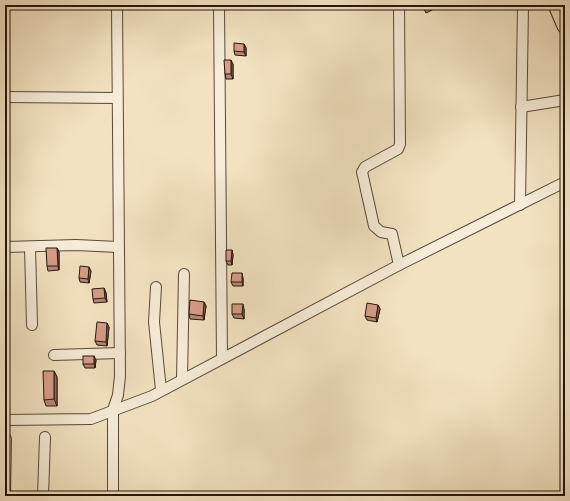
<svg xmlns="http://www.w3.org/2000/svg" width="570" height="501" viewBox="0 0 570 501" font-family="'Sorts Mill Goudy',serif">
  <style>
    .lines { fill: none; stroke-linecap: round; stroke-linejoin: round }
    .minor-casing { stroke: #58493b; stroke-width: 12 }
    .highway-casing { stroke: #24160e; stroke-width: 17 }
    .minor { stroke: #f7ecd7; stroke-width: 10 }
    .highway { stroke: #f3e2c2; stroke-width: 15 }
    .wall { fill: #b98776; stroke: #24160e }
    .shaded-wall { fill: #966e60; stroke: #24160e }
    .building { fill: #d79d89; stroke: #24160e }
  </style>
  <rect width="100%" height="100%" fill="#f3e2c2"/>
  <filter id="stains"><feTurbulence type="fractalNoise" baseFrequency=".005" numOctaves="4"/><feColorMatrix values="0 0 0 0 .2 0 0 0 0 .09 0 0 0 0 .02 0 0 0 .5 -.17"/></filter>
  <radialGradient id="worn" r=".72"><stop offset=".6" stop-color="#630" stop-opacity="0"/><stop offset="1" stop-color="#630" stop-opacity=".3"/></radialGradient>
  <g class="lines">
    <g class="minor-casing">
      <g id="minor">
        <polyline points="219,5 222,358"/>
        <polyline points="399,5 400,144 398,149 365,167 362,172 374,226 381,232 392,234 399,265"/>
        <polyline points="5,97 117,98"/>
        <polyline points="521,107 565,100"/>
        <polyline points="520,205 523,5"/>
        <polyline points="5,247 76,245 118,247"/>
        <polyline points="30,247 32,325"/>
        <polyline points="156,287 154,322 161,390"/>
        <polyline points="54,355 120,353"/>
        <polyline points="182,379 184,274"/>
        <polyline points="5,420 91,419 152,396 399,265 565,182"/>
        <polyline points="5,496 6,439"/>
        <polyline points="43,496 45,437"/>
        <polyline points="113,496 113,410 118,395 120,376 117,5"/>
      </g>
    </g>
    <g class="highway-casing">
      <polyline id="highway" points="556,5 565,26"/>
    </g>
    <use href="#minor" class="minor"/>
    <use href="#highway" class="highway"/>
  </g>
  <g class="wall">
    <polygon points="225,5 234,5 233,7"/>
    <polygon points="422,5 438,5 438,7 426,13"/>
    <polygon points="244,44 246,48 246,56 235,55 234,51"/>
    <polygon points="233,64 233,79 226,79 225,74"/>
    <polygon points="57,248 59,252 59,270 48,271 47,266"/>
    <polygon points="232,250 233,255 232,265 228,265 226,261"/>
    <polygon points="91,271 89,283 80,282 79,278"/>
    <polygon points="243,278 243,286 233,286 231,282"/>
    <polygon points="104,288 106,293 107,302 94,303 93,299"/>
    <polygon points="204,302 206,306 204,320 190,319 189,314"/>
    <polygon points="378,305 380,309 377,322 367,320 365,316"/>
    <polygon points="244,309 244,319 234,318 232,314"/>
    <polygon points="109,327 107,346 97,345 95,341"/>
    <polygon points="96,360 95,368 85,368 83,364"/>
    <polygon points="54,371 57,377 57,406 46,406 44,400"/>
  </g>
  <g class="shaded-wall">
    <polygon points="244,44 246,48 246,56 244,52"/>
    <polygon points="231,60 233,64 233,79 231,74"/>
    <polygon points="57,248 59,252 59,270 58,266"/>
    <polygon points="232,250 233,255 232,265 231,261"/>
    <polygon points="89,267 91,271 89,283 88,279"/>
    <polygon points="242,273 243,278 243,286 242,282"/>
    <polygon points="104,288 106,293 107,302 105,298"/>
    <polygon points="204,302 206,306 204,320 203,316"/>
    <polygon points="243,304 244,309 244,319 242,314"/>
    <polygon points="378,305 380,309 377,322 376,318"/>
    <polygon points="107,323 109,327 107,346 106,342"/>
    <polygon points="94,356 96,360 95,368 94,364"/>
    <polygon points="54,371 57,377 57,406 54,399"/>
  </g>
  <g class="building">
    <polygon points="422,5 432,5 424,9"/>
    <polygon points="234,43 244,44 244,52 234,51"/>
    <polygon points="224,60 231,60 231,74 225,74"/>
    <polygon points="46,248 57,248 58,266 47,266"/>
    <polygon points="226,250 232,250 231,261 226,261"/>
    <polygon points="80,266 89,267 88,279 79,278"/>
    <polygon points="232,273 242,273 242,282 231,282"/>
    <polygon points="104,288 105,298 93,299 92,289"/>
    <polygon points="190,300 204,302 203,316 189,314"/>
    <polygon points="367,303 378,305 376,318 365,316"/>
    <polygon points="232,304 243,304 242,314 232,314"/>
    <polygon points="97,322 107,323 106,342 95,341"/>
    <rect x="83" y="356" width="11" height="8"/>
    <polygon points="43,371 54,371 54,399 44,400"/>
  </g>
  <rect width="570" height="501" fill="none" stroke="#f3e2c2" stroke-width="20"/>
  <rect x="6" y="6" width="558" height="489" fill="none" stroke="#24160e" stroke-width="2"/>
  <rect x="10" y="10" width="550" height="481" fill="none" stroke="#24160e"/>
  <rect width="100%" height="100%" filter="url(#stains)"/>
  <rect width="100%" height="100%" fill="url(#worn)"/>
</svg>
